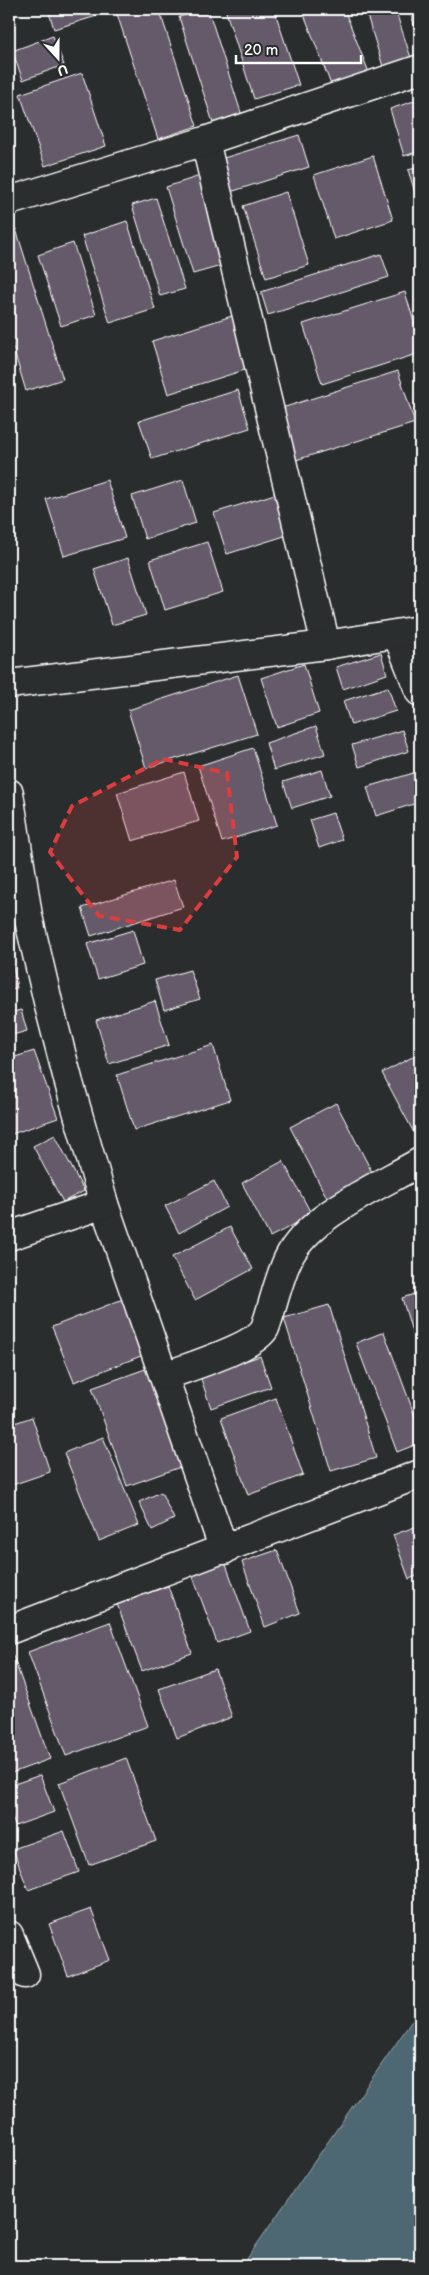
<svg xmlns="http://www.w3.org/2000/svg" width="429" height="2275" viewBox="0 0 429 2275" font-family="'Balsamiq Sans',sans-serif">
  <style>
    .water { fill: #4d6772; stroke: #94a4aa }
    .building { fill: #655a6a; stroke: #fff }
    .lines { fill: none; stroke-linecap: round; stroke-linejoin: round }
    .street-casing { stroke: #fff; stroke-width: 31 }
    .street { stroke: #2a2d2e; stroke-width: 28 }
    .marked { fill: #da3e3e; fill-opacity: 0.2; stroke: #da3e3e; stroke-width: 4; stroke-dasharray: 10 6; stroke-linejoin: round }
  </style>
  <rect width="100%" height="100%" fill="#2a2d2e"/>
  <filter id="ink" filterUnits="userSpaceOnUse"><feTurbulence type="fractalNoise" baseFrequency=".02" numOctaves="2"/><feDisplacementMap in="SourceGraphic" scale="10" xChannelSelector="R" yChannelSelector="G"/><feConvolveMatrix kernelMatrix="1 2 1 2 8 2 1 2 1" color-interpolation-filters="sRGB"/></filter>
  <g filter="url(#ink)">
    <polygon class="water" points="420,2009 420,2266 242,2266"/>
    <g class="building">
      <polygon points="48,9 95,9 97,16 54,29"/>
      <polygon points="122,9 159,9 197,126 158,139 116,11"/>
      <polygon points="208,9 244,122 216,132 179,17"/>
      <polygon points="225,9 274,9 299,85 254,99"/>
      <polygon points="302,9 344,9 370,75 333,90"/>
      <polygon points="365,9 395,9 414,67 386,76"/>
      <polygon points="409,9 420,9 420,42"/>
      <polygon points="53,36 64,65 23,80 12,51"/>
      <polygon points="82,73 106,146 45,166 20,94"/>
      <polygon points="420,99 420,151 404,156 390,109"/>
      <polygon points="299,135 309,167 224,194 214,161"/>
      <polygon points="373,156 393,220 334,239 314,175"/>
      <polygon points="420,167 420,208 408,170"/>
      <polygon points="200,176 228,264 193,274 166,187"/>
      <polygon points="286,192 309,265 266,278 243,206"/>
      <polygon points="156,198 185,289 160,296 132,205"/>
      <polygon points="127,221 155,309 110,323 82,236"/>
      <polygon points="16,229 63,379 26,391 9,335 9,231"/>
      <polygon points="73,243 96,315 61,326 38,255"/>
      <polygon points="381,254 389,277 268,315 261,292"/>
      <polygon points="405,292 420,342 420,353 322,384 303,324"/>
      <polygon points="235,315 251,368 168,394 152,341"/>
      <polygon points="398,371 415,423 296,460 279,409"/>
      <polygon points="238,390 250,428 152,459 139,421"/>
      <polygon points="107,480 125,538 64,556 46,499"/>
      <polygon points="183,480 196,523 145,539 132,496"/>
      <polygon points="278,493 291,534 227,554 214,513"/>
      <polygon points="207,542 223,592 165,610 150,560"/>
      <polygon points="128,558 146,615 112,625 94,569"/>
      <polygon points="381,653 387,674 343,689 336,667"/>
      <polygon points="304,664 319,713 277,727 261,678"/>
      <polygon points="238,675 257,734 146,768 128,710"/>
      <polygon points="388,687 396,711 351,725 343,701"/>
      <polygon points="316,726 325,754 274,770 266,743"/>
      <polygon points="402,730 409,751 359,767 352,745"/>
      <polygon points="253,748 277,825 222,842 198,766"/>
      <polygon points="322,770 330,796 292,808 283,782"/>
      <polygon points="420,771 420,802 376,816 367,787"/>
      <polygon points="184,772 199,821 132,841 117,793"/>
      <polygon points="333,813 342,840 319,848 310,820"/>
      <polygon points="174,880 183,907 91,936 82,908"/>
      <polygon points="133,930 143,965 98,979 87,944"/>
      <polygon points="9,942 17,988 9,989"/>
      <polygon points="190,970 200,999 164,1010 155,980"/>
      <polygon points="155,1001 169,1045 109,1064 96,1020"/>
      <polygon points="21,1010 27,1031 9,1036 9,1013"/>
      <polygon points="213,1045 230,1100 134,1130 117,1075"/>
      <polygon points="34,1051 58,1118 9,1135 9,1059"/>
      <polygon points="420,1053 420,1144 382,1073"/>
      <polygon points="336,1103 373,1174 327,1198 290,1127"/>
      <polygon points="55,1135 84,1191 63,1202 33,1146"/>
      <polygon points="283,1161 312,1215 270,1237 242,1183"/>
      <polygon points="214,1181 227,1207 179,1233 165,1206"/>
      <polygon points="230,1227 253,1269 195,1300 172,1257"/>
      <polygon points="420,1292 420,1359 402,1298"/>
      <polygon points="123,1299 146,1354 74,1382 52,1327"/>
      <polygon points="329,1305 376,1458 331,1471 284,1318"/>
      <polygon points="384,1332 420,1430 420,1443 397,1452 356,1343"/>
      <polygon points="260,1356 271,1387 211,1408 200,1376"/>
      <polygon points="151,1367 186,1465 127,1486 92,1388"/>
      <polygon points="276,1398 303,1475 248,1495 221,1418"/>
      <polygon points="32,1417 50,1472 9,1486 9,1425"/>
      <polygon points="103,1437 139,1525 99,1541 64,1453"/>
      <polygon points="161,1492 174,1519 152,1530 139,1502"/>
      <polygon points="420,1525 420,1575 409,1579 393,1535"/>
      <polygon points="277,1550 300,1613 265,1627 242,1562"/>
      <polygon points="225,1562 250,1631 217,1643 192,1574"/>
      <polygon points="168,1586 192,1653 142,1671 117,1604"/>
      <polygon points="110,1622 148,1726 66,1756 28,1652"/>
      <polygon points="13,1656 50,1759 9,1774 9,1658"/>
      <polygon points="215,1669 232,1717 177,1738 159,1689"/>
      <polygon points="126,1758 156,1841 89,1865 59,1783"/>
      <polygon points="40,1775 54,1812 15,1826 9,1808 9,1786"/>
      <polygon points="64,1831 79,1872 28,1890 13,1849"/>
      <polygon points="91,1909 110,1960 68,1976 49,1924"/>
    </g>
    <g class="lines">
      <g class="street-casing">
        <g id="street">
          <polyline points="205,141 326,645"/>
          <polyline points="9,201 205,141 420,69"/>
          <polyline points="397,634 420,692"/>
          <polyline points="9,684 326,645 420,630"/>
          <polyline points="9,793 28,916 49,1006 69,1083 104,1204 224,1550"/>
          <polyline points="9,1236 104,1204"/>
          <path d="M165 1376C188 1367 254 1348 265 1328 273 1306 278 1280 288 1259 309 1215 379 1186 420 1162"/>
          <polyline points="9,1630 420,1474"/>
          <polyline points="9,1935 25,1974"/>
        </g>
      </g>
      <use href="#street" class="street"/>
    </g>
  </g>
  <path class="marked" d="M163 759 227 773 237 857 180 930 99 916 50 852 72 806Z"/>
  <rect width="429" height="2275" fill="none" stroke="#2a2d2e" stroke-width="30"/>
  <rect x="15" y="15" width="399" height="2245" fill="none" stroke="#fff" stroke-width="2" filter="url(#ink)"/>
  <g transform="translate(58 58) rotate(159)" stroke="#2a2d2e" stroke-width="4" paint-order="stroke">
  <path d="M0-4L9 19L0 12L-9 19Z" fill="#ffffff"/>
  <text y="-8" font-size="14" font-weight="bold" text-anchor="middle" fill="#ffffff">U</text>
  </g>
  <path d="M236 55v8h125v-8" fill="none" stroke="#ffffff" stroke-width="2.5"/>
  <text x="244" y="55" font-size="15" fill="#ffffff" stroke="#2a2d2e" stroke-width="4" paint-order="stroke">20 m</text>
</svg>
